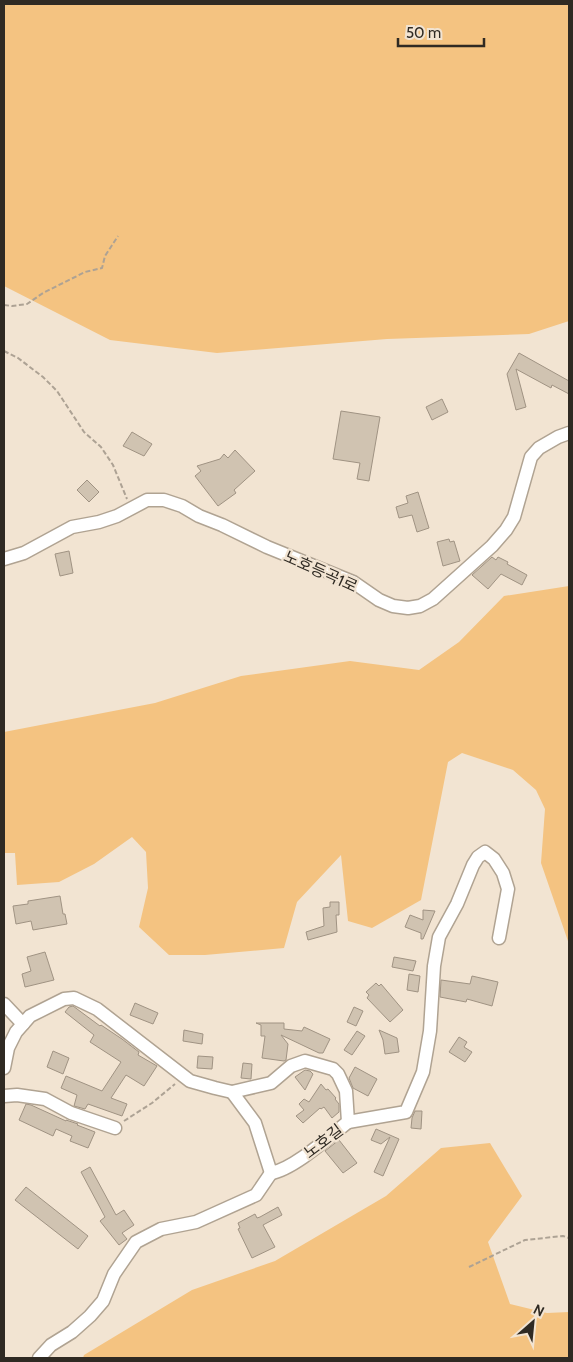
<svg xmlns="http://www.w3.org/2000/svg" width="573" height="1362" viewBox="0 0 573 1362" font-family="Cabin,'Noto Sans KR',sans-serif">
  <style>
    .green { fill: #f4c381 }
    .building { fill: #d0c3b1; stroke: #a09383 }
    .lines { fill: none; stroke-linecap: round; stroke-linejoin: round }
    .street-casing { stroke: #b0a392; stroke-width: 15 }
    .path { stroke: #ada294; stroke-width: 2; stroke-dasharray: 5 2.5; stroke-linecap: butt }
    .street { stroke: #fff; stroke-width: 12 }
    .labels { text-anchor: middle; stroke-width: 4.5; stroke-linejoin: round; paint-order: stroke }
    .street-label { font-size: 16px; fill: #2f2a23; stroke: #f2e4d2 }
  </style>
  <rect width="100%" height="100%" fill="#f2e4d2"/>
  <g class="green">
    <polygon points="4,4 569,4 569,321 529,334 387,339 217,353 110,340 4,286"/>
    <polygon points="569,586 569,944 541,863 545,809 536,790 513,770 462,753 448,762 421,900 372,928 348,921 341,855 297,902 284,948 205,955 169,955 139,927 148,888 146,852 132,837 94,864 59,882 17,885 15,853 4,853 4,732 155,703 241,676 350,661 419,670 459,642 504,596"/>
    <polygon points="490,1143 522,1196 488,1242 510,1304 547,1313 569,1312 569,1358 83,1358 84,1355 192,1290 275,1261 386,1196 441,1148"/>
  </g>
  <g class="building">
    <polygon points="519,353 569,381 569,394 552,385 551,388 516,369 526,407 516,410 507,374"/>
    <polygon points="442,399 448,412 432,420 426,407"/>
    <polygon points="341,411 380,417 369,481 357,479 360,463 333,459"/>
    <polygon points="132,432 152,444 144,456 123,446"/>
    <polygon points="235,450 255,471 234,490 236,493 218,506 195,476 201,471 197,466 220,459 224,454 228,458"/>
    <polygon points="87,480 99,492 89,502 77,490"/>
    <polygon points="418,492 429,528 417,532 412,515 399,518 396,507 408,503 406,496"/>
    <polygon points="449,539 450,542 454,541 460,561 443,566 437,542"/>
    <polygon points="69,551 73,573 60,576 55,554"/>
    <polygon points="492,557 496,560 498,557 508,562 507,564 527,575 522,585 501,574 488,589 472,575"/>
    <polygon points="60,896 63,914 65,914 67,924 33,930 31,921 16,924 13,906 28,904 28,901"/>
    <polygon points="330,902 339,902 339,915 336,915 337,932 308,940 306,932 324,926 323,908 330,907"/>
    <polygon points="423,910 435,911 423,939 421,939 421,933 405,927 410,915 423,920"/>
    <polygon points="45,952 54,980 25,987 22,974 31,971 27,957"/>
    <polygon points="394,957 416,961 413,971 392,967"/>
    <polygon points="409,974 420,976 418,992 407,990"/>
    <polygon points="472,976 498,982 492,1006 467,999 466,1002 440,997 441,980 470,984"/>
    <polygon points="376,983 379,986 381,984 403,1010 390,1022 367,998 369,995 366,992"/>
    <polygon points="135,1003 158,1013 153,1024 130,1015"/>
    <polygon points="73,1006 100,1026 101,1025 122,1039 139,1052 138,1055 157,1066 144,1086 126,1075 111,1098 127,1104 122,1116 88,1104 85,1109 74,1106 77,1095 61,1088 66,1076 102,1091 121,1062 90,1042 94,1035 65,1012 69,1007"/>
    <polygon points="354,1007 363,1011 356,1026 347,1022"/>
    <polygon points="256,1023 284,1023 284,1029 302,1031 304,1027 330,1039 323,1053 319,1053 281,1035 288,1044 286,1060 284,1061 262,1058 265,1036 261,1036 261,1025"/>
    <polygon points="184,1030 203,1034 202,1044 183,1041"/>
    <polygon points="379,1030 397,1038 399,1052 385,1054 383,1040"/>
    <polygon points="357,1031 365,1036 352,1055 344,1050"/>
    <polygon points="459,1037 467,1042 464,1047 472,1052 465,1062 449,1052"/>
    <polygon points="53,1051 69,1058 63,1074 47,1067"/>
    <polygon points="198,1056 213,1057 212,1069 197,1068"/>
    <polygon points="243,1063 252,1064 251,1079 241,1078"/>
    <polygon points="355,1067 377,1079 368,1096 353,1088 349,1078"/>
    <polygon points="305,1070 310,1071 313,1074 305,1090 295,1077"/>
    <polygon points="321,1084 326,1090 328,1089 336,1098 335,1099 339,1104 339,1112 332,1118 324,1107 321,1109 320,1108 303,1123 296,1116 304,1110 299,1104 304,1099 309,1102"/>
    <polygon points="26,1104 31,1105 66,1121 66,1120 78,1124 77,1125 95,1132 88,1148 70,1141 72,1136 56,1129 53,1136 19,1120"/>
    <polygon points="415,1111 422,1111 421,1129 411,1128 412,1118"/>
    <polygon points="376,1129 399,1139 383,1176 374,1172 390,1137 381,1144 371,1140"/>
    <polygon points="339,1140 357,1163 343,1173 325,1151"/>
    <polygon points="90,1167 116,1215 124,1210 134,1225 122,1233 127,1239 119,1245 100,1221 105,1217 81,1172"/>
    <polygon points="26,1187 88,1236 78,1249 15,1200"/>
    <polygon points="278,1207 282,1215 263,1225 275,1247 252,1258 238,1229 240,1228 238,1223 255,1214 257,1218 260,1217"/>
  </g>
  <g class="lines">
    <g class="street-casing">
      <g id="street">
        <polyline points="4,559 24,553 72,527 99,522 117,516 147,500 164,500 182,506 199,516 222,525 267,547 353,582 379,600 393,606 408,608 420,606 433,599 492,546 506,530 514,517 531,457 539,448 558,437 569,433"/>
        <polyline points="4,1004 23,1024"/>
        <path d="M4 1068 8 1048 16 1032 30 1016 64 999 74 998 97 1009 190 1081 215 1088 232 1092 271 1083 291 1066 305 1061 333 1069 338 1074 346 1091 348 1122C330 1136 294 1169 271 1173"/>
        <polyline points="232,1092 255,1123 271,1173"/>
        <polyline points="4,1096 17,1095 45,1099 71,1113 115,1128"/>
        <polyline points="348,1122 406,1112 423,1072 430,1031 434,966 439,937 457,904 473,865 478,857 485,852 494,859 503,873 508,889 499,938"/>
        <polyline points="39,1358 51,1345 72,1332 90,1316 103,1301 114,1274 136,1242 161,1229 196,1222 256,1195 271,1173"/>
      </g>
    </g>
    <g class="path">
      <polyline points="4,305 12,306 27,304 43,293 85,272 102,268 105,256 118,236"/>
      <polyline points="4,351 18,358 43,377 57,391 84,432 101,447 113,465 127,499"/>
      <polyline points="124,1121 152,1103 175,1084"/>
      <polyline points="469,1267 525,1240 563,1236 569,1238"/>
    </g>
    <use href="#street" class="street"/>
  </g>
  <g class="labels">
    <g class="street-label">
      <text transform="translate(321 571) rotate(24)" y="6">노호등곡1로</text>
      <text transform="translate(323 1141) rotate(-37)" y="6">노호길</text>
    </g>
  </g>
  <rect width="573" height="1362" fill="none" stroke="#2f2a23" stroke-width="10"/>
  <g transform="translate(533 1322) rotate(27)" stroke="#f2e4d2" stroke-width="4" paint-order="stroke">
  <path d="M0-4L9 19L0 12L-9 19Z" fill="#2f2a23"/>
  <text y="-8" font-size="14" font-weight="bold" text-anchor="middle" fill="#2f2a23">N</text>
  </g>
  <path d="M398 38v8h86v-8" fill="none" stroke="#2f2a23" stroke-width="2.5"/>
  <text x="406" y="38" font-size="15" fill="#2f2a23" stroke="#f2e4d2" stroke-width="4" paint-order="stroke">50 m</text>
</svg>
